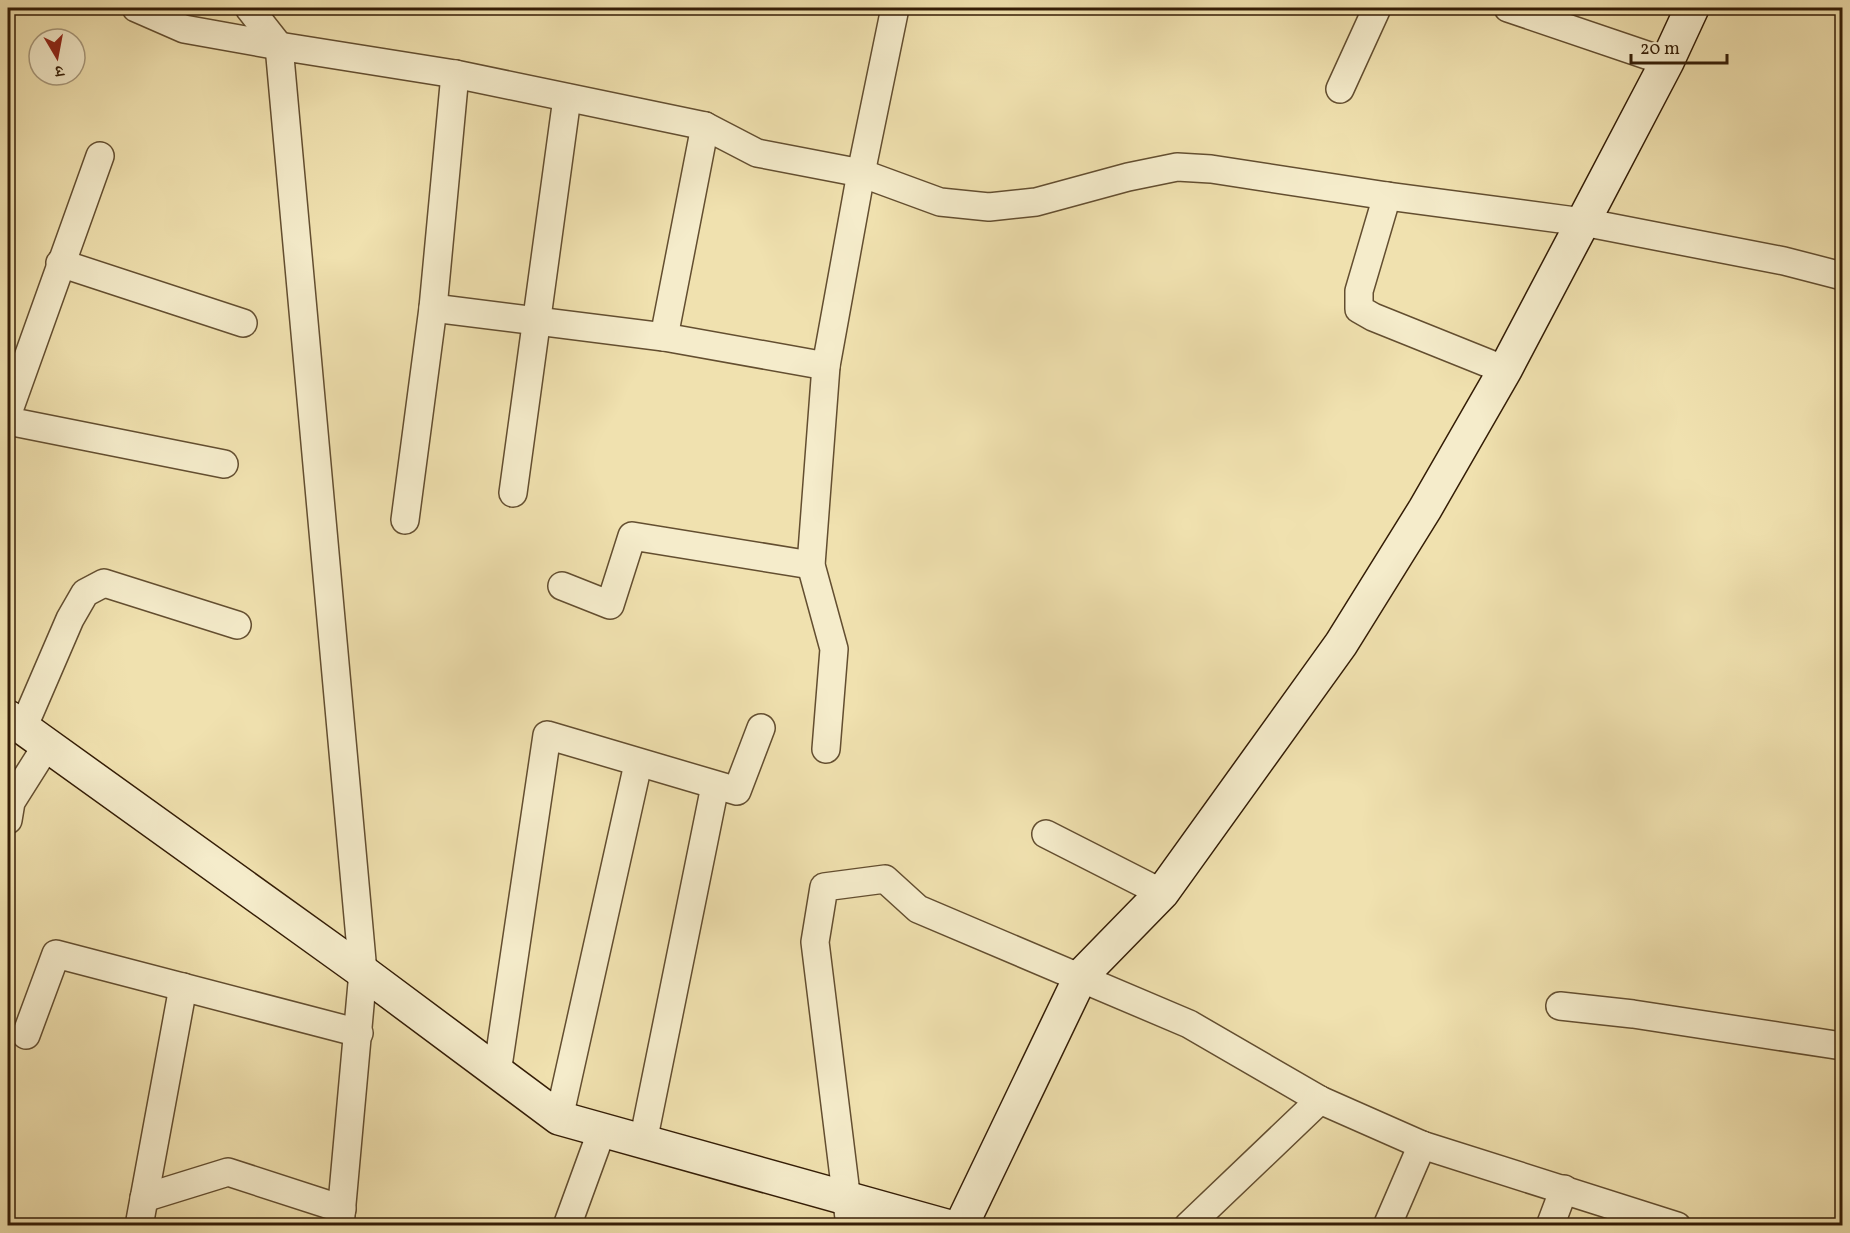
<svg xmlns="http://www.w3.org/2000/svg" width="1850" height="1233" viewBox="0 0 1850 1233" font-family="Vollkorn,'Noto Serif Devanagari',serif">
  <style>
    .lines { fill: none; stroke-linecap: round; stroke-linejoin: round }
    .street-casing { stroke: #634e30; stroke-width: 30 }
    .secondary-casing { stroke: #341d06; stroke-width: 36 }
    .street { stroke: #f5eccb; stroke-width: 27 }
    .secondary { stroke: #f5eccb; stroke-width: 33 }
  </style>
  <rect width="100%" height="100%" fill="#f0e1af"/>
  <filter id="stains"><feTurbulence type="fractalNoise" baseFrequency=".00333" numOctaves="4"/><feColorMatrix values="0 0 0 0 .2 0 0 0 0 .09 0 0 0 0 .02 0 0 0 .5 -.17"/></filter>
  <radialGradient id="worn" r=".72"><stop offset=".6" stop-color="#630" stop-opacity="0"/><stop offset="1" stop-color="#630" stop-opacity=".3"/></radialGradient>
  <g class="lines">
    <g class="street-casing">
      <g id="street">
        <polyline points="136,8 184,29 279,46"/>
        <polyline points="249,8 279,46"/>
        <polyline points="1508,8 1667,62"/>
        <polyline points="1340,89 1377,8"/>
        <polyline points="1387,196 1359,291 1359,309 1373,317 1505,370"/>
        <polyline points="60,263 243,323"/>
        <polyline points="433,308 664,337 826,366"/>
        <polyline points="664,337 705,126"/>
        <polyline points="8,413 100,156"/>
        <polyline points="8,421 224,464"/>
        <polyline points="513,493 567,98"/>
        <polyline points="405,520 433,308 455,74"/>
        <polyline points="562,586 610,605 632,536 811,565"/>
        <polyline points="23,728 70,619 85,593 104,583 237,625"/>
        <polyline points="826,749 834,649 811,565 826,366 861,173 895,8"/>
        <polyline points="8,820 11,802 47,745"/>
        <polyline points="1046,834 1162,893"/>
        <polyline points="1560,1006 1633,1014 1842,1046"/>
        <polyline points="26,1035 56,954 359,1033"/>
        <polyline points="497,1073 547,735 737,791 761,728"/>
        <polyline points="559,1118 638,764"/>
        <polyline points="643,1142 715,786"/>
        <polyline points="144,1198 228,1172 342,1209"/>
        <polyline points="139,1226 183,987"/>
        <polyline points="340,1226 363,972 279,46 455,74 705,126 757,153 861,173 940,202 989,207 1036,202 1128,177 1177,167 1211,169 1387,196 1583,222 1784,261 1842,276"/>
        <polyline points="567,1226 602,1130"/>
        <polyline points="850,1226 815,942 824,887 885,879 918,909 1189,1024 1320,1100 1422,1145 1677,1226"/>
        <polyline points="1188,1226 1320,1100"/>
        <polyline points="1387,1226 1422,1145"/>
        <polyline points="1550,1226 1564,1189"/>
      </g>
    </g>
    <g class="secondary-casing">
      <g id="secondary">
        <polyline points="8,717 363,972 559,1118 946,1226"/>
        <polyline points="961,1226 1081,976 1162,893 1341,644 1425,509 1505,370 1583,222 1667,62 1692,8"/>
      </g>
    </g>
    <use href="#street" class="street"/>
    <use href="#secondary" class="secondary"/>
  </g>
  <rect width="1850" height="1233" fill="none" stroke="#f0e1af" stroke-width="30"/>
  <rect x="9" y="9" width="1832" height="1215" fill="none" stroke="#341d06" stroke-width="3"/>
  <rect x="15" y="15" width="1820" height="1203" fill="none" stroke="#341d06" stroke-width="1.5"/>
  <g transform="translate(57 57) rotate(170)"><circle r="28" fill="#f5eccb" stroke="#a8997c" stroke-width="1.5"/>
  <path d="M0-4.5L10 22L0 15L-10 22Z" fill="#8f2418"/>
  <text y="-9" font-size="16" font-weight="bold" text-anchor="middle" fill="#341d06">उ</text>
  </g>
  <path d="M1631 54v9h96v-9" fill="none" stroke="#341d06" stroke-width="3"/>
  <text x="1640" y="54" font-size="18" fill="#341d06" stroke="#f5eccb" stroke-width="4.5" paint-order="stroke">20 m</text>
  <rect width="100%" height="100%" filter="url(#stains)"/>
  <rect width="100%" height="100%" fill="url(#worn)"/>
</svg>
